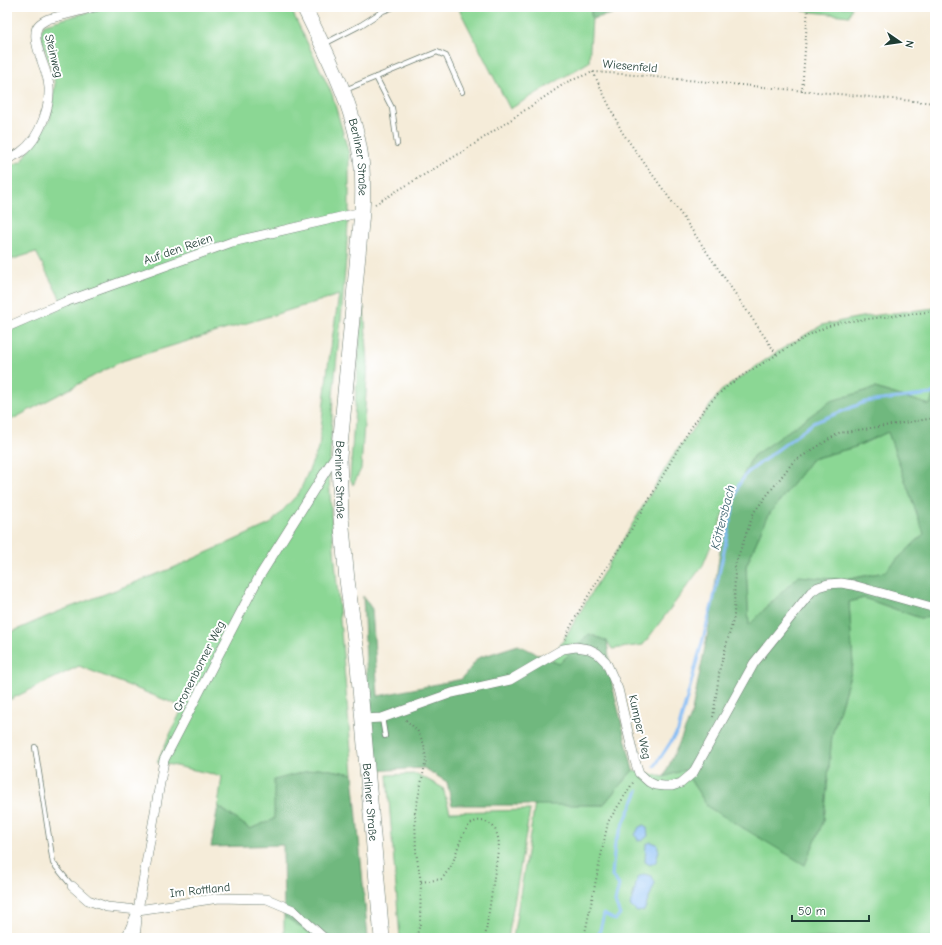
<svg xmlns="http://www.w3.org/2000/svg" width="942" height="945" viewBox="0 0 942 945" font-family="'Comic Neue',sans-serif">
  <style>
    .green { fill: #8bd794; stroke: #558a64 }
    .forest { fill: #70b87e; stroke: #487a59; fill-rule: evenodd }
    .water { fill: #84bcf5; stroke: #527c94 }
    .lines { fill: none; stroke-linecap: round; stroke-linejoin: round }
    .stream { stroke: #84bcf5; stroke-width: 3 }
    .service-casing { stroke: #6a7a6e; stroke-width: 6 }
    .minor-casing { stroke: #6a7a6e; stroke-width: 10 }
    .primary-casing { stroke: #6a7a6e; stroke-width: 16 }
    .path { stroke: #6a7a6e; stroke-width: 2; stroke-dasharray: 1 3; stroke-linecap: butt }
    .service { stroke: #fff; stroke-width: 4.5 }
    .minor { stroke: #fff; stroke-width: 9 }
    .primary { stroke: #fff; stroke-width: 15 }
    .labels { text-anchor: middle; stroke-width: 4; stroke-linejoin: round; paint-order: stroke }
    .street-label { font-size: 12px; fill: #1f3d34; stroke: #fff }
    .water-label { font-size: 13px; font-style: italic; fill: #3d636e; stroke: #fff }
  </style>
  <rect width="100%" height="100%" fill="#fff"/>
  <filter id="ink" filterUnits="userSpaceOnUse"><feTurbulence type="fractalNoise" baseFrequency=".025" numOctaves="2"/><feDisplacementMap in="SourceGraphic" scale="8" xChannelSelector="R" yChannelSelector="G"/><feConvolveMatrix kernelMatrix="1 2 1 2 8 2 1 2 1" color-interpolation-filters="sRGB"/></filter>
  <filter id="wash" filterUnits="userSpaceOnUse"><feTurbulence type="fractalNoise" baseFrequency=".012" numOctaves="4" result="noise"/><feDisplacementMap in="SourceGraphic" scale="16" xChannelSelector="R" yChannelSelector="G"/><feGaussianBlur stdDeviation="0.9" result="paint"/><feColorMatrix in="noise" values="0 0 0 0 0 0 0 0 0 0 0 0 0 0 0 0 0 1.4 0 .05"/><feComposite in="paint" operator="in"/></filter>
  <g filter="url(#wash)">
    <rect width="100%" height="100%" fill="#f5ecd9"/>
    <g class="green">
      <polygon points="107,7 290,7 332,94 349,154 349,208 346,258 342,309 333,395 330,461 305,499 303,497 310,506 309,504 329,473 331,513 353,774 319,768 274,819 250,829 218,806 222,776 157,762 183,707 79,666 7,701 7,634 55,613 173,568 270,524 299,493 319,447 328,366 339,295 122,361 7,422 7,331 64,306 36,252 7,261 7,167 22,161 50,119 55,84 40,32 45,24"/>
      <polygon points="458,7 590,7 592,19 589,62 510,109"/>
      <polygon points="804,7 852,7 849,16 803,11"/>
      <polygon points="364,307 368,363 361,469 353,485 350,478 360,334"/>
      <polygon points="935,308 935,389 930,405 875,388 831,402 753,456 726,509 703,565 643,645 612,649 607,641 589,634 559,664 551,661 674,454 721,391 777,352 822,325 861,317"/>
      <polygon points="888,432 924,534 884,572 845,580 772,601 749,626 746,566 767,517 812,459 855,447"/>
      <polygon points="864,598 920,618 935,617 935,938 513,938 535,804 603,805 633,770 664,777 684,770 708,807 824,820 832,735 853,665 849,602"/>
      <polygon points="417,774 443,788 450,812 530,810 508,938 400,938 387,775"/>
      <polygon points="284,916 317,938 284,938"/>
    </g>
    <g class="forest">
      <polygon points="590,7 639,7 592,19"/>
      <path d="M875 388 930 405 935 389V617L920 618 864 598 849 602 853 665 832 735 824 820 805 865 708 807 684 770 664 777 691 716 710 622 726 509 753 456 831 401ZM888 432 924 534 884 572 845 580 798 576 749 625 746 566 767 517 812 459 855 447Z"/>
      <polygon points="363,596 372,609 378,696 462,679 478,658 518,645 559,664 589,634 607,641 612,684 633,770 603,805 452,805 447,782 424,768 371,771"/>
      <polygon points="319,768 353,774 368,938 317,938 284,916 283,845 211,847 218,806 250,829 274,819 274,780"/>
    </g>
    <g class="water">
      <polygon points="644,825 647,828 648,836 642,841 638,840 635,835 639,827"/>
      <polygon points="651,842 657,844 659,851 656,862 650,865 645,862 646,844"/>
      <polygon points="644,874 652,876 655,883 644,911 637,912 630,906 638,877"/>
    </g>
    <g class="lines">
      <g class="stream">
        <polyline points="655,766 678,731 713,602 738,486 747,473 813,423 865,402 931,394 935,391"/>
        <polyline points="598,938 604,914 615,920 620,915 615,902 619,885 612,876 615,843 638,791"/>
      </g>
    </g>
  </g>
  <g filter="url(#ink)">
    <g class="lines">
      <g class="service-casing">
        <g id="service">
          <polyline points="324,44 361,25 383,11 394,7"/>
          <polyline points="376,77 392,108 397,144"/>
          <polyline points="345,90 437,52 446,56 462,92"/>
          <polyline points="382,718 385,736"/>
          <polyline points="35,747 53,863 72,886"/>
        </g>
      </g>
      <g class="minor-casing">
        <g id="minor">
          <path d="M7 159C12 157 17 155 21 152 40 139 53 102 48 80 45 66 34 46 36 32 36 25 42 22 48 19L95 7"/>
          <polyline points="7,327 65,302 232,242 362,212"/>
          <polyline points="363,719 382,718 452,693 510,680 563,649 576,647 589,649 597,653 606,662 618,689 634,758 639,773 649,782 655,785 664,786 672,786 681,783 693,773 754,663 811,592 818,587 828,584 841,583 853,585 935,608"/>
          <polyline points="72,886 88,900 107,907 138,910 219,898 267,899 293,910 324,938"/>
          <polyline points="126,938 138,910 164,760 259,577 334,458 339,457"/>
          <polyline points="135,938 137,919"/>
        </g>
      </g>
      <g class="primary-casing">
        <g id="primary">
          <path id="s1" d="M304 7C329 58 357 111 362 168 363 183 363 197 362 212L339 457 341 517 347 580 357 654 382 938"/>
        </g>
      </g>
      <g class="path">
        <polyline points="593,72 622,132 685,220 777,355"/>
        <polyline points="802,92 808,7"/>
        <polyline points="375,204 464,151 567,82 593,72 623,74 935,103"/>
        <path d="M565 639C582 600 609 566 631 530 643 510 655 490 666 470 682 442 698 412 722 391 739 376 759 366 778 354 799 341 818 328 842 322L935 311"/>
        <polyline points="713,717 720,668 734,617 735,565 754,512 793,462 839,433 935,418"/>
        <polyline points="406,720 417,730 424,744 426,760 415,813 416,852 421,882 420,924 416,938"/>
        <path d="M421 882 442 879C445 874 449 870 451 866 459 851 463 811 488 823 496 826 498 836 499 844L485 938"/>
        <polyline points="584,938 608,822 634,781"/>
      </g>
      <use href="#service" class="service"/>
      <use href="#minor" class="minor"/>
      <use href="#primary" class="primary"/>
    </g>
  </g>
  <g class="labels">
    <g class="street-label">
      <text transform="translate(54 56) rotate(76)" y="4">Steinweg</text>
      <text transform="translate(630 66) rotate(5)" y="4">Wiesenfeld</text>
      <text dy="4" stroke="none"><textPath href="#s1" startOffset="161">Berliner Straße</textPath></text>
      <text transform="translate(178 249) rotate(-19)" y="4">Auf den Reien</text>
      <text dy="4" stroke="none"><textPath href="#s1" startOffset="485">Berliner Straße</textPath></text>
      <text transform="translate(199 666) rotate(-63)" y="4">Gronenborner Weg</text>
      <text transform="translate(640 727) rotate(77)" y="4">Kumper Weg</text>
      <text dy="4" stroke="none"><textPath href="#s1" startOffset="809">Berliner Straße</textPath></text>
      <text transform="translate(200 890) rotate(-6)" y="4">Im Rottland</text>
    </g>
    <g class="water-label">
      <text transform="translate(722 517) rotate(-76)" y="5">Köttersbach</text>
    </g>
  </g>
  <rect width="942" height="945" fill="none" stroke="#fff" stroke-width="24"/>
  <g transform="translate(900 42) rotate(103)" stroke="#ffffff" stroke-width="3" paint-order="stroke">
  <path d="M0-3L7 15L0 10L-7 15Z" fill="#1f3d34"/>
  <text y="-6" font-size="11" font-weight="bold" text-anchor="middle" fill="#1f3d34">N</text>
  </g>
  <path d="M792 915v6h77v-6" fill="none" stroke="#1f3d34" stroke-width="2"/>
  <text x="798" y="915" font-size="12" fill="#1f3d34" stroke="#ffffff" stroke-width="3" paint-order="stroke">50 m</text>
</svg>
